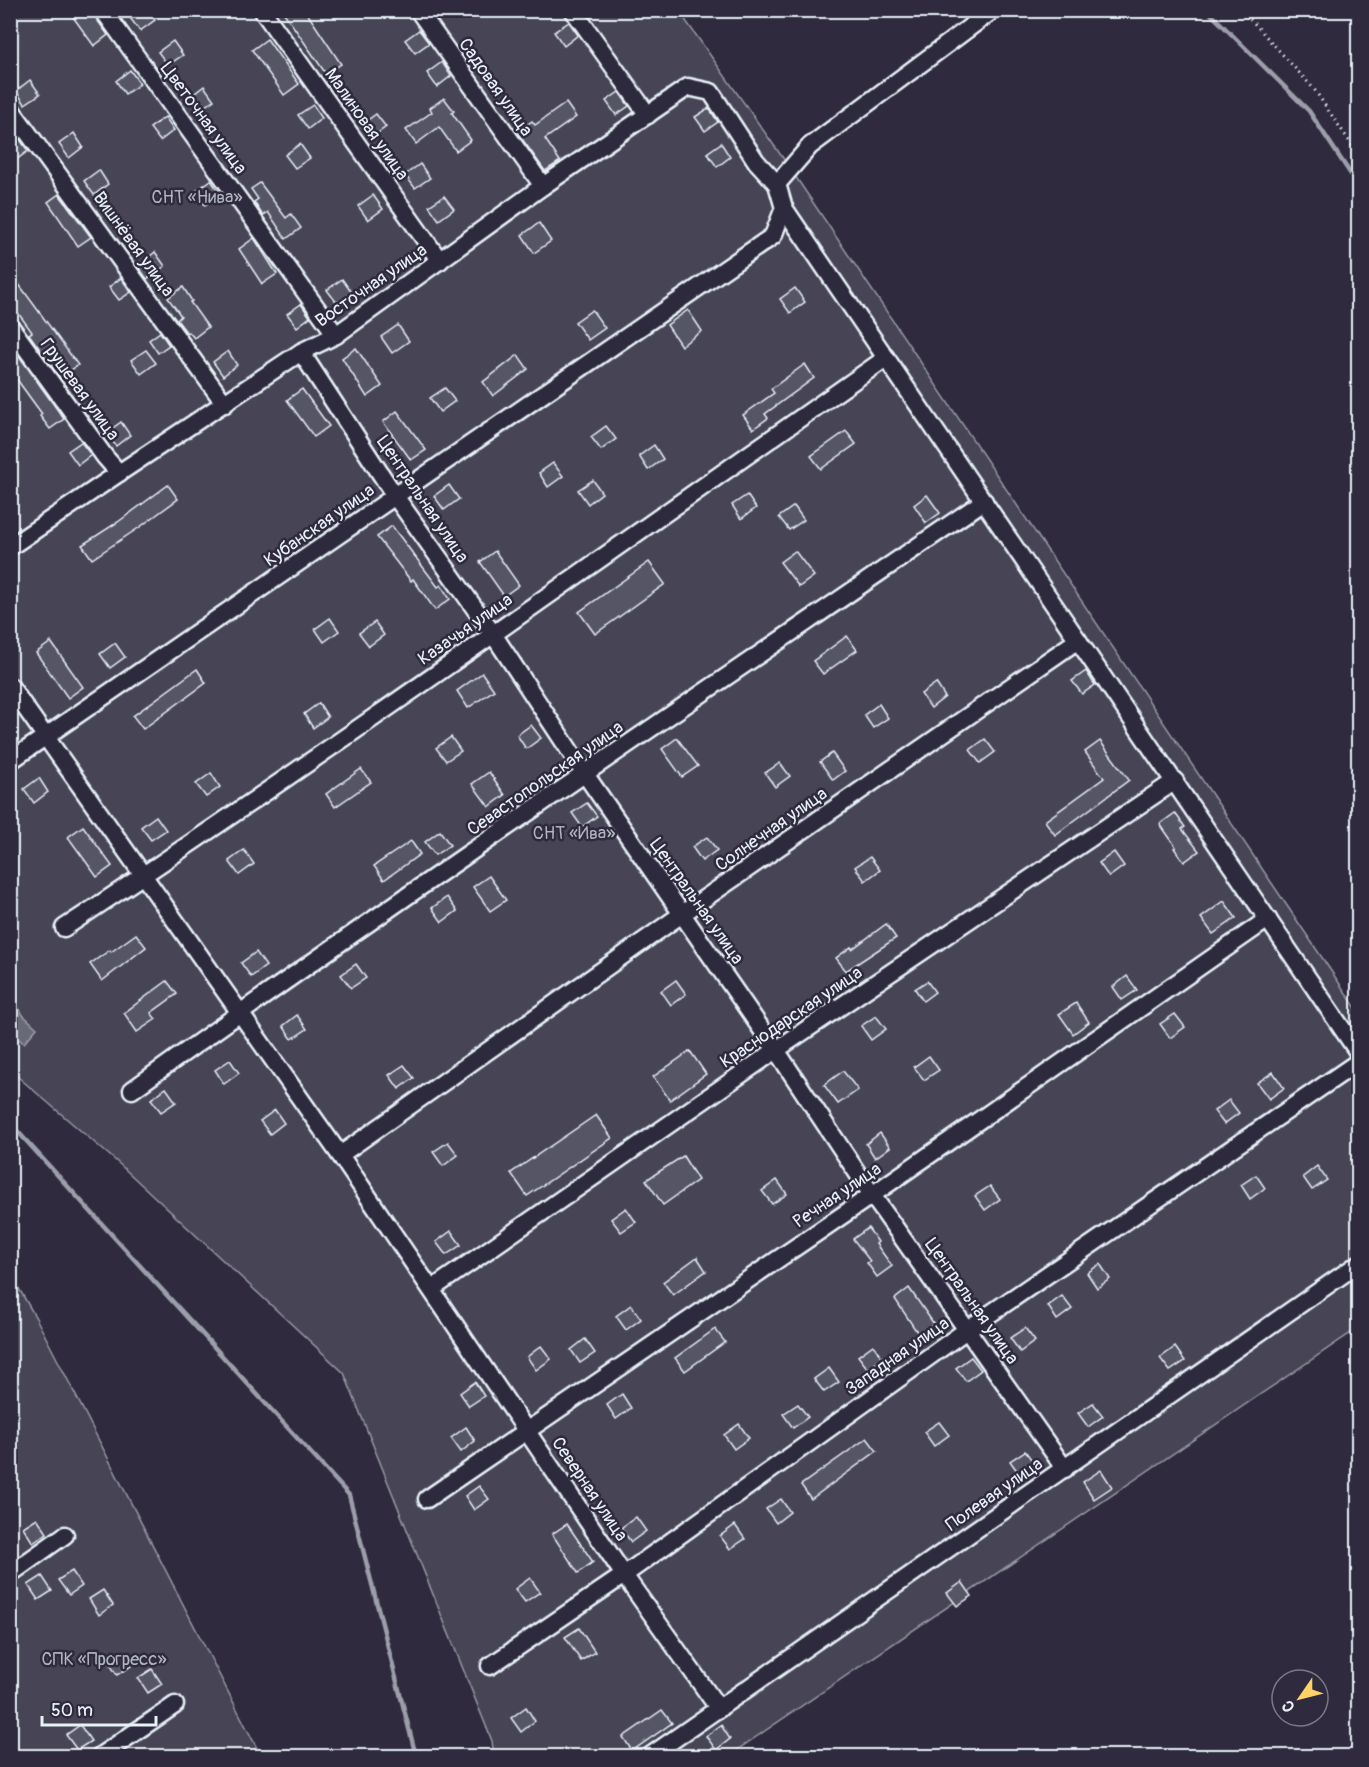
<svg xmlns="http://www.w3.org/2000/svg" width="1369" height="1767" viewBox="0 0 1369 1767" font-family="Pangolin,sans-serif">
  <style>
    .green { fill: #464455; stroke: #979aa6; stroke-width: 1.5 }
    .water { fill: #696978; stroke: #9c9fab; stroke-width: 1.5 }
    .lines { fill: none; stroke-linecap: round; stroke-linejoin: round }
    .stream { stroke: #9c9fab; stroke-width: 4.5 }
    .building { fill: #575565; stroke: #e8f1f8; stroke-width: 1.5 }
    .street-casing { stroke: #e8f1f8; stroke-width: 21 }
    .path { stroke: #e8f1f8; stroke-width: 3; stroke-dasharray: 1.5 4.5; stroke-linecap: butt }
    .street { stroke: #2f2a3d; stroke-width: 16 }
    .labels { text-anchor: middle; stroke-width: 5; stroke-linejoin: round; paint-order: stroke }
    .street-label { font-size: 18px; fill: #e8f1f8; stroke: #2f2a3d }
    .park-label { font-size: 18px; fill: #afb4bf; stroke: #2f2a3d }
  </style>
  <rect width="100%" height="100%" fill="#2f2a3d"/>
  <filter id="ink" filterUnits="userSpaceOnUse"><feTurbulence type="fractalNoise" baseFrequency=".0167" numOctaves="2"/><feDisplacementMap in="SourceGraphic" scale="12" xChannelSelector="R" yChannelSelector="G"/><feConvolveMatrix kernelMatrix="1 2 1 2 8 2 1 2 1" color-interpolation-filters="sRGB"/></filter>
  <g filter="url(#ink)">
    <g class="green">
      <polygon points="11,11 679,11 785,161 1358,1011 1358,1328 728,1756 494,1756 492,1741 344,1373 116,1161 11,1071"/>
      <polygon points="10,1273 36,1318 261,1756 11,1756"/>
    </g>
    <polygon class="water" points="10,993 23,1015 37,1028 24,1043 11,1034"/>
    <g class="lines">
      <g class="stream">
        <polyline points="1207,10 1309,111 1358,185"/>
        <polyline points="10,1123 349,1495 416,1756"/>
      </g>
    </g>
    <g class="building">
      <polygon points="68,10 90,10 108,35 94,46"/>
      <polygon points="140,10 148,10 155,20 140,31 130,18"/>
      <polygon points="282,10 305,10 341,64 326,74"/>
      <polygon points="569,22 578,35 564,46 554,32"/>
      <polygon points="419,30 429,43 415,53 405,40"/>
      <polygon points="267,39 299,84 284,95 252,50"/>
      <polygon points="173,41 183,55 168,65 158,52"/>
      <polygon points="442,62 451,76 437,87 427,73"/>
      <polygon points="130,70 140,84 125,94 116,81"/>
      <polygon points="30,80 40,94 25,104 16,91"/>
      <polygon points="204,86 214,100 199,110 190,97"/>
      <polygon points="619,92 629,106 616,115 606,101"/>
      <polygon points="444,98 454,111 452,113 471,140 456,151 439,127 416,144 406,130 432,112 430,108"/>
      <polygon points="566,103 576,117 545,139 560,161 545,171 517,132 532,121 535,125"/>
      <polygon points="313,105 322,118 308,129 298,115"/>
      <polygon points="709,108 718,122 705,131 695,117"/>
      <polygon points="376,114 386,127 371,138 361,125"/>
      <polygon points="165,117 174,130 160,141 150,128"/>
      <polygon points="74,133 83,147 69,158 59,144"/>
      <polygon points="19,138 28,151 16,160 10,153 10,144"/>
      <polygon points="721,143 730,157 717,167 707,153"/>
      <polygon points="300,144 310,158 295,168 285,155"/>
      <polygon points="420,164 430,178 415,188 405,175"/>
      <polygon points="99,170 108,184 94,195 84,181"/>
      <polygon points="211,180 220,194 205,205 196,191"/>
      <polygon points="260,183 286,218 291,214 301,228 286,239 268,212 263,216 254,202 258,199 251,189"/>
      <polygon points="59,194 91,237 78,246 48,202"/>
      <polygon points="373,195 383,209 368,220 358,206"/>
      <polygon points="444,196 454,209 439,220 429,206"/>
      <polygon points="539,223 551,241 534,253 522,235"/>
      <polygon points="254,238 277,274 262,284 239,249"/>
      <polygon points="155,252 165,266 147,279 138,266"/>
      <polygon points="10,272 78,365 60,378 29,334 32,332 10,302"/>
      <polygon points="121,278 131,292 119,300 109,287"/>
      <polygon points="342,279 352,293 337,303 327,290"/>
      <polygon points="183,287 192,301 190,302 208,327 194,338 189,332 187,333 177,320 181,316 168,298"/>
      <polygon points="795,288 805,302 790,313 780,299"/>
      <polygon points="301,304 310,317 297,327 287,314"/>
      <polygon points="592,310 605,328 588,340 575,322"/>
      <polygon points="688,310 702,331 681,346 667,325"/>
      <polygon points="398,325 409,341 392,353 381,337"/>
      <polygon points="160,332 169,345 158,353 149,340"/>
      <polygon points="12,346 64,419 50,429 40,416 42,414 10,370"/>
      <polygon points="356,348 382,386 367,397 342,358"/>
      <polygon points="146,350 156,363 141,374 131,360"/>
      <polygon points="228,351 237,365 223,376 213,362"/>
      <polygon points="518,355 528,369 493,396 483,382"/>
      <polygon points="805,364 814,378 765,414 768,418 753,429 743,415 774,393 771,389"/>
      <polygon points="445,388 455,401 440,412 430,398"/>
      <polygon points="302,389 329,426 314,437 287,400"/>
      <polygon points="397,411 426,450 411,460 383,422"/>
      <polygon points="121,422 130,435 116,446 106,433"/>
      <polygon points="606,426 616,439 601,450 591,437"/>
      <polygon points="846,431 856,444 821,469 811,456"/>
      <polygon points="81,442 91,455 78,465 68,451"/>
      <polygon points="654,445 663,459 648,470 639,456"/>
      <polygon points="553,463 563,476 548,487 539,473"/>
      <polygon points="593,480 602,493 588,504 578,490"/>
      <polygon points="168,485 178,499 140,527 92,559 82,545 118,522"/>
      <polygon points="449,485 459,499 444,510 434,496"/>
      <polygon points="747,495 756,508 741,519 732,505"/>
      <polygon points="927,495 940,513 926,523 914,505"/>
      <polygon points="794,506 804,520 789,530 779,517"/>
      <polygon points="392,526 438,587 441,585 450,599 435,610 413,579 411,581 377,537"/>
      <polygon points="495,551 519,585 504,596 480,562"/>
      <polygon points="795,551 814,576 799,587 780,562"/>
      <polygon points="649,562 665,584 595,634 579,612"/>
      <polygon points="330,618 339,631 324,642 315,629"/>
      <polygon points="375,622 384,635 369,646 359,633"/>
      <polygon points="847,636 857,650 823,674 813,661"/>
      <polygon points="51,642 83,687 68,698 36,653"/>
      <polygon points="115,643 125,657 110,668 100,654"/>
      <polygon points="197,669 206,683 143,729 133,716"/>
      <polygon points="1086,671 1095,685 1082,694 1072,681"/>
      <polygon points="482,673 494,690 468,708 457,691"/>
      <polygon points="936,683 945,697 931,708 921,694"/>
      <polygon points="319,703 328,717 313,728 304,714"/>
      <polygon points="879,704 888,718 873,728 864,715"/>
      <polygon points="531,725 541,738 526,749 517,735"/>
      <polygon points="451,737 461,751 446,761 436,748"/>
      <polygon points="677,738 698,766 682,777 662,749"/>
      <polygon points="985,739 995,752 980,763 970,750"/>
      <polygon points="1100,741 1129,780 1055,835 1045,821 1104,778 1085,752"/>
      <polygon points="832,753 845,771 833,780 820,762"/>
      <polygon points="780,763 790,776 775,787 765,773"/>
      <polygon points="361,769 371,782 335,807 326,794"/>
      <polygon points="489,772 505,795 489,807 472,784"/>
      <polygon points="211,773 220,787 206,797 196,784"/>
      <polygon points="39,778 48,792 34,803 24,789"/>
      <polygon points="587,803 597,816 582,827 572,813"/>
      <polygon points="1175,813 1185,827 1182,829 1199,851 1184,862 1174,848 1176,847 1160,824"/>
      <polygon points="156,816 166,830 151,840 141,827"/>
      <polygon points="83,826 112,866 97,877 68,837"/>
      <polygon points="440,831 450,845 435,855 425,842"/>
      <polygon points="707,837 717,850 702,861 692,847"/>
      <polygon points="411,841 420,854 384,880 374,866"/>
      <polygon points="244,850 254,864 239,875 229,861"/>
      <polygon points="1114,852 1124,866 1109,877 1099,863"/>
      <polygon points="870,857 880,870 865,881 855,867"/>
      <polygon points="489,876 506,900 490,911 473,887"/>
      <polygon points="447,897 457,911 442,922 432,908"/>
      <polygon points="1224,901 1236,918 1213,934 1201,918"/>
      <polygon points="886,924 896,938 846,971 836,958 851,947 852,949"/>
      <polygon points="136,934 146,947 102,981 90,964 110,950 111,952"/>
      <polygon points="256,952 266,966 251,977 241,963"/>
      <polygon points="356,964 366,978 351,988 341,975"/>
      <polygon points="1127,976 1137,990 1122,1000 1113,987"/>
      <polygon points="676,980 686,994 671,1005 661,991"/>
      <polygon points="167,981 177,994 151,1013 156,1019 137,1032 124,1013"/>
      <polygon points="927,981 935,992 923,1001 915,989"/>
      <polygon points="1076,1003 1089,1022 1073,1034 1059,1014"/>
      <polygon points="1175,1014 1185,1027 1170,1038 1160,1024"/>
      <polygon points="297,1015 307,1029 292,1039 283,1026"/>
      <polygon points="876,1016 886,1029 871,1040 861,1026"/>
      <polygon points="690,1051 706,1074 670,1100 653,1077"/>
      <polygon points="929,1056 939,1070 924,1080 914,1067"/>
      <polygon points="230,1060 239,1073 224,1084 215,1070"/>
      <polygon points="404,1065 414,1078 399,1089 389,1075"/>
      <polygon points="843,1071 858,1090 838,1104 824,1085"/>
      <polygon points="1273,1072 1284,1088 1269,1099 1257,1083"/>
      <polygon points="166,1088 176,1102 161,1112 151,1099"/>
      <polygon points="1229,1100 1239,1113 1224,1124 1214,1111"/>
      <polygon points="275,1110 284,1123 270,1134 260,1121"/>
      <polygon points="596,1115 612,1138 527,1196 511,1173"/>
      <polygon points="880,1133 890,1147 875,1158 866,1144"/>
      <polygon points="448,1142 458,1155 443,1166 433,1152"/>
      <polygon points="683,1156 698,1180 663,1205 646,1180"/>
      <polygon points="1317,1166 1327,1180 1312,1190 1303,1177"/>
      <polygon points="1256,1175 1265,1188 1250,1199 1241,1185"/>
      <polygon points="777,1180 787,1194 772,1204 762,1191"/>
      <polygon points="990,1186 1000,1199 985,1210 975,1196"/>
      <polygon points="626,1208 636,1222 621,1232 611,1219"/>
      <polygon points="868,1228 878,1242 876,1244 892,1266 877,1277 867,1263 870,1261 853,1239"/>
      <polygon points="451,1231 461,1245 446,1255 436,1242"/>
      <polygon points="697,1257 706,1271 673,1295 663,1282"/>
      <polygon points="1100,1264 1110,1279 1097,1288 1087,1273"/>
      <polygon points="909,1288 934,1324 919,1335 895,1299"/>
      <polygon points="1062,1296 1072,1309 1057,1320 1048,1306"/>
      <polygon points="631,1305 641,1319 626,1330 616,1316"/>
      <polygon points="1025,1328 1035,1341 1020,1352 1010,1338"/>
      <polygon points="715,1329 725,1342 685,1371 675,1358"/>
      <polygon points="585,1339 595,1353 580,1363 571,1350"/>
      <polygon points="873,1345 883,1358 868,1369 858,1356"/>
      <polygon points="541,1346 551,1359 536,1370 527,1357"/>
      <polygon points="1175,1347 1185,1361 1170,1371 1160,1358"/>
      <polygon points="971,1357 981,1370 966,1381 956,1368"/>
      <polygon points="829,1368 839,1382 824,1392 814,1379"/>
      <polygon points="475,1382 484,1396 469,1406 460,1393"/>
      <polygon points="622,1394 631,1408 616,1419 607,1405"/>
      <polygon points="1093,1403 1103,1416 1088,1427 1078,1413"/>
      <polygon points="798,1404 808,1417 793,1428 783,1414"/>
      <polygon points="939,1422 949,1435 934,1446 924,1432"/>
      <polygon points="739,1424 749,1438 734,1449 724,1435"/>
      <polygon points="466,1427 475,1441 461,1452 451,1438"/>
      <polygon points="867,1438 877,1451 811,1499 801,1485"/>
      <polygon points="1025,1451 1035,1464 1020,1475 1010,1461"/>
      <polygon points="1101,1470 1112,1487 1094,1499 1083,1482"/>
      <polygon points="479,1486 489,1499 474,1510 465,1496"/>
      <polygon points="781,1499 790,1512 776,1523 766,1509"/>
      <polygon points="636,1517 646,1531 631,1542 621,1528"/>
      <polygon points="37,1518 47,1533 33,1543 23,1527"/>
      <polygon points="567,1524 593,1562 578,1573 552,1534"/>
      <polygon points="735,1525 745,1539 730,1549 720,1536"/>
      <polygon points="72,1571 82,1586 69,1595 58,1580"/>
      <polygon points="42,1576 52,1591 38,1600 28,1585"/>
      <polygon points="530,1578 540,1592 525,1602 515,1589"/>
      <polygon points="962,1582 972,1596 957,1606 947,1593"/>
      <polygon points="103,1590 113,1605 99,1615 89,1599"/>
      <polygon points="579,1628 595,1652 581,1661 565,1637"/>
      <polygon points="121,1651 131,1666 117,1675 107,1660"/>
      <polygon points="152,1669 162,1684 148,1693 138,1678"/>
      <polygon points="526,1707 535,1721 521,1732 511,1718"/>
      <polygon points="662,1710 672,1723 632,1751 623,1737"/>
      <polygon points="80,1725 91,1741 77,1750 66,1735"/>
      <polygon points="721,1725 730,1739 716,1750 706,1736"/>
    </g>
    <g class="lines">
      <g class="street-casing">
        <g id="street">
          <polyline points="103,10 336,335"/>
          <polyline points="262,10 440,261"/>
          <polyline points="418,10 543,186"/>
          <polyline points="573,10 648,115"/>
          <polyline points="993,10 810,146 777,184 784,208 1358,1052"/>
          <polyline points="10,108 225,404"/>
          <polyline points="10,326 105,457 119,473"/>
          <polyline points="301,352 395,496 493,634 585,774 776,1050 872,1195 1065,1469"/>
          <polyline points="10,547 119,473 301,352 336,335 543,186 688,87 711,92 756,161 777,184"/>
          <polyline points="10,686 340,1155 624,1575 719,1709"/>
          <polyline points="10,761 773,236 784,208"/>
          <path d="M64 928C342 744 613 549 886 358"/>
          <path d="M132 1090C412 889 699 696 984 501"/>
          <polyline points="340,1155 682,914 1078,640"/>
          <polyline points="432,1289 776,1050 1175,781"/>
          <polyline points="427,1499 872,1195 1268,919"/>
          <polyline points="10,1574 65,1535"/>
          <polyline points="490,1666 624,1575 968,1329 1358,1062"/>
          <polyline points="100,1756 175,1705"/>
          <polyline points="650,1756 1358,1264"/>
        </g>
      </g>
      <polyline class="path" points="1242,10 1314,89 1358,154"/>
      <use href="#street" class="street"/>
    </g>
  </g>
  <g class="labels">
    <g class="street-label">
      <text transform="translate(496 87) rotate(55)" y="6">Садовая улица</text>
      <text transform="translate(204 118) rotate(54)" y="6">Цветочная улица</text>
      <text transform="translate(367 124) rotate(55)" y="6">Малиновая улица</text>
      <text transform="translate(134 244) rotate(54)" y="6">Вишнёвая улица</text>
      <text transform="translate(371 285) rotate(-35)" y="6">Восточная улица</text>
      <text transform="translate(80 389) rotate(54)" y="6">Грушевая улица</text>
      <text transform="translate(423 499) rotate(56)" y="6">Центральная улица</text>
      <text transform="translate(319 525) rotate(-35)" y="6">Кубанская улица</text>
      <text transform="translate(465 629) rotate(-35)" y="6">Казачья улица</text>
      <text transform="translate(545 778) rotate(-35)" y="6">Севастопольская улица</text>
      <text transform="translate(771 829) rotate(-35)" y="6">Солнечная улица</text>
      <text transform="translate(697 901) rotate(55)" y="6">Центральная улица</text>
      <text transform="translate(791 1017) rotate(-34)" y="6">Краснодарская улица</text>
      <text transform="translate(837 1195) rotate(-34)" y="6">Речная улица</text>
      <text transform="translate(972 1301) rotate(55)" y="6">Центральная улица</text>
      <text transform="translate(897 1356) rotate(-35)" y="6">Западная улица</text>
      <text transform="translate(590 1489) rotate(56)" y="6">Северная улица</text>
      <text transform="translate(994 1494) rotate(-35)" y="6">Полевая улица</text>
    </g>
    <g class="park-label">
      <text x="197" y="203">СНТ «Нива»</text>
      <text x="574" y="839">СНТ «Ива»</text>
      <text x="104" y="1665">СПК «Прогресс»</text>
    </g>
  </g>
  <rect width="1369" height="1767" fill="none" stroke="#2f2a3d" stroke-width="36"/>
  <rect x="18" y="18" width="1333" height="1731" fill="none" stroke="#e8f1f8" stroke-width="2" filter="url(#ink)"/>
  <g transform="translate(1300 1698) rotate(235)"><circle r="28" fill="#2f2a3d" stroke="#797a88" stroke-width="1.5"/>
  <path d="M0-4.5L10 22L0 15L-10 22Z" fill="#ffd166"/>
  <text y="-9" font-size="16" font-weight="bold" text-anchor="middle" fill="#e8f1f8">С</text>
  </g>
  <path d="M42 1716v9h114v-9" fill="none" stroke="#e8f1f8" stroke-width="3"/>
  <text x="51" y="1716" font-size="18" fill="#e8f1f8" stroke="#2f2a3d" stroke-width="4.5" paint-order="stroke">50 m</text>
</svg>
